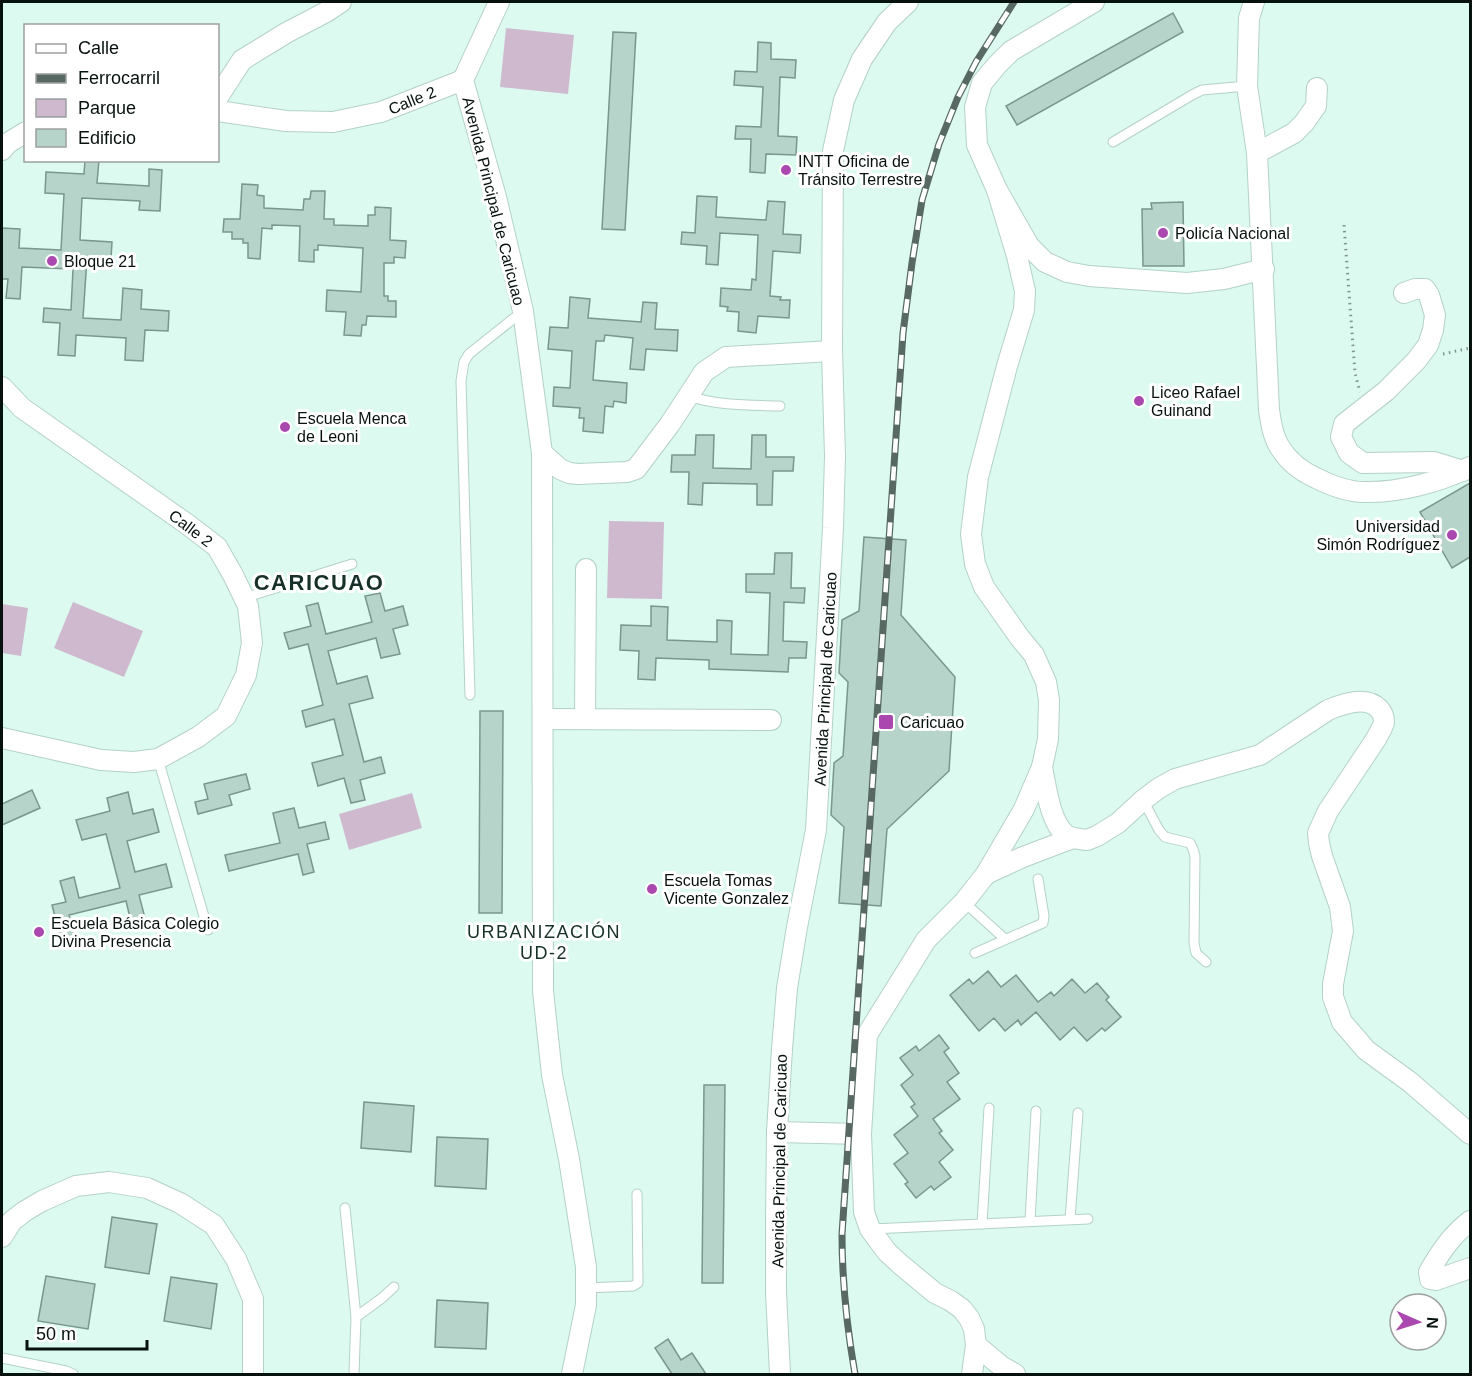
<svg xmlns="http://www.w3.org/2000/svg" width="1472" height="1376" viewBox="0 0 1472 1376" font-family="Helvetica,sans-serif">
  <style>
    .green { fill: #cfb9cf }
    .building { fill: #b7d4ca; stroke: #7a968d; stroke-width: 1.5 }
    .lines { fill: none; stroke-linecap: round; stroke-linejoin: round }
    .service-casing { stroke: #b4d1c7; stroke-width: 11 }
    .minor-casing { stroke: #b4d1c7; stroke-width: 22 }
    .path { stroke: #7e948c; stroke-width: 3; stroke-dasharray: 1.5 4.5; stroke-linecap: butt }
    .service { stroke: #fff; stroke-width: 9 }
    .minor { stroke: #fff; stroke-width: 20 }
    .rail-casing { stroke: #586963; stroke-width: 7 }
    .rail { stroke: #fff; stroke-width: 4.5; stroke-dasharray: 14; stroke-linecap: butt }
    .poi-dot { fill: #aa48af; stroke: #fff; stroke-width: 2 }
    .labels { text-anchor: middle; stroke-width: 6; stroke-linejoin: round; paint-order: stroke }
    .street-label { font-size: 16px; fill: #07120e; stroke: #fff }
    .poi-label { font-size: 16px; fill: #07120e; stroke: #fff; text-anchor: start }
    .neighbourhood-label { font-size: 18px; letter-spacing: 1.5px; fill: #173029; stroke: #fff }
    .district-label { font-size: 22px; font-weight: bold; letter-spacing: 1.5px; fill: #173029; stroke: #fff }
  </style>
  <rect width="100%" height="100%" fill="#ddfaf0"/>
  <g class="green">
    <polygon points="506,28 574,35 568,94 500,87"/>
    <polygon points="609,521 664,522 662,599 607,598"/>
    <polygon points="73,602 143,631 124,677 54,648"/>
    <polygon points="2,604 28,608 21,656 2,653"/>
    <polygon points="412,793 422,828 349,850 339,814"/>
  </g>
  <g class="building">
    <polygon points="1173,13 1183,32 1017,125 1006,106"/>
    <polygon points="613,32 636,33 625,230 602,229"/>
    <polygon points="758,42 771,43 771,59 796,60 795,78 780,77 778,136 797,137 796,155 766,154 765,173 750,172 751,139 735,139 736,126 761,127 763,87 734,85 735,71 757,72"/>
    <polygon points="85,160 99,160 97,183 149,186 149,169 162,170 160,211 139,210 140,201 82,198 80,240 112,242 111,259 87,258 83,318 121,320 123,288 142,290 141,309 169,311 168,331 145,330 143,361 125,360 126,338 76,335 75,356 58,355 60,323 43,322 44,308 71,310 73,269 22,267 20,299 6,298 8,279 2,279 2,228 20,229 19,248 61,250 64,194 45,193 46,172 84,174"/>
    <polygon points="242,184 258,185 257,195 264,196 264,208 303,210 304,199 310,199 311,191 325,191 324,219 334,219 334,225 368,226 368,215 375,215 375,207 391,208 390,240 406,241 405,258 394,257 394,263 384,263 384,296 388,296 388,301 396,301 396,317 367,316 366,325 362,325 361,336 344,335 346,312 326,311 327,290 361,292 363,248 318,245 318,250 314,250 314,262 299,261 300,226 272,225 272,229 262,228 260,259 248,258 248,243 243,243 243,239 232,239 232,232 223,232 224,219 240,219"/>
    <polygon points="697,196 717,197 716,217 766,220 768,201 785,202 783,234 801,235 800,253 773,251 770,296 781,297 780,300 790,300 789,318 758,316 756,333 738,331 739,312 727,311 728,307 720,306 721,288 751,290 752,279 756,280 758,235 720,233 718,265 706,264 707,246 681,244 682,232 695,233"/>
    <polygon points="1183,202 1184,266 1143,266 1142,209 1152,209 1151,203"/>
    <polygon points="570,297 590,299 588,318 641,322 643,302 657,303 655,329 678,330 677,351 646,349 644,370 630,369 633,338 605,335 604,341 596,341 593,380 627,383 626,403 614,401 613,407 605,406 603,433 583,431 584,418 579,418 580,408 553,406 554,387 570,388 572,351 548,349 550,327 568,328"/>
    <polygon points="696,435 714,435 713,468 751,469 752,435 766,435 766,457 794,457 793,471 773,471 772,505 757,505 757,484 703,483 702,505 688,504 689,472 671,472 672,455 695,455"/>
    <polygon points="1470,483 1470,557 1452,568 1420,512"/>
    <polygon points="864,537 906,540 901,615 955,677 949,771 887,829 881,906 839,903 844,827 831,815 834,763 843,756 848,682 839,673 842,620 859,611"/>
    <polygon points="775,553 792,553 791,588 805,588 804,603 784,602 783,641 807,642 806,658 789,658 788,672 709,669 709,660 656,658 655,680 638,679 639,651 620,650 621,625 651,626 651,606 668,607 667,640 717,642 717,620 732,621 731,654 768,655 770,593 746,592 746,574 774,574"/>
    <polygon points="380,593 385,611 403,606 408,625 393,629 400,654 381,658 376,638 328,651 337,684 367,676 373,698 349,704 364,762 381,757 385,773 360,780 365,800 351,803 344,778 318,786 312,763 343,755 334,719 306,727 302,711 323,705 308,644 289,649 284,633 311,626 306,606 318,603 326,634 372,622 365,596"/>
    <polygon points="480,711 503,711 502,913 479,913"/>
    <polygon points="246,774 250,789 229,795 232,805 198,814 195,802 208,799 204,784"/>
    <polygon points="32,790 40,808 2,825 2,804"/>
    <polygon points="128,792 133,814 153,809 159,832 127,841 135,872 166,864 172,887 139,895 146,922 132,926 126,901 69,915 75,936 61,940 52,905 66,902 60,881 74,877 79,898 120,888 106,834 82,840 76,820 110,811 107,798"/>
    <polygon points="294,808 299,828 325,822 329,839 307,844 314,872 303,875 298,854 229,871 225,855 280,843 273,813"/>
    <polygon points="988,971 1001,987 1016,975 1038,1002 1051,992 1054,996 1072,979 1085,993 1097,983 1109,997 1106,1000 1121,1017 1105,1031 1102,1028 1087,1041 1074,1027 1060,1040 1036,1012 1021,1025 1018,1020 1005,1031 994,1018 979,1031 950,995 969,979 973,984"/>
    <polygon points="939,1035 949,1048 944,1052 959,1073 947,1082 960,1099 933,1119 942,1131 939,1133 953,1150 939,1162 951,1177 934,1190 931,1186 916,1198 905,1184 908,1182 894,1164 908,1153 894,1135 918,1116 911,1107 915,1104 901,1085 913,1075 900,1058 916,1046 919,1051"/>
    <polygon points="704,1085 725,1085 723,1283 702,1283"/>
    <polygon points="364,1102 414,1106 411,1152 361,1148"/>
    <polygon points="437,1137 488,1139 486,1189 435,1186"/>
    <polygon points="112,1217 157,1224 149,1274 105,1267"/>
    <polygon points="46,1276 95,1284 88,1329 38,1321"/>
    <polygon points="171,1277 217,1284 211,1329 164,1321"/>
    <polygon points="437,1300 488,1303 486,1349 435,1347"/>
    <polygon points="668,1339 681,1360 692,1353 706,1374 672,1374 655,1348"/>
  </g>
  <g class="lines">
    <g class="service-casing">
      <g id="service">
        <polyline points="1113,142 1192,95 1202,90 1247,86"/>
        <path d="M689 396C718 406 750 405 780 406"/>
        <polyline points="244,598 352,564"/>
        <polyline points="470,695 461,381 464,362 469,354 523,311"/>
        <polyline points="158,759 208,930"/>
        <polyline points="1143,800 1159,830 1165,837 1190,843 1193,849 1195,856 1194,943 1196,953 1206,962"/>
        <polyline points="964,902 1005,939"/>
        <polyline points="975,953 1043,923 1044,916 1038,879"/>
        <polyline points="345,1208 356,1317 354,1374"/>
        <polyline points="1070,1219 1078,1113"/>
        <polyline points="1030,1221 1036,1111"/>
        <polyline points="982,1224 989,1108"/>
        <polyline points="872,1229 1088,1219"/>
        <polyline points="587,1288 633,1286 638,1283 637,1194"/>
        <polyline points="356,1317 382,1298 394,1287"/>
        <polyline points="2,1358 66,1371 73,1374"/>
      </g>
    </g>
    <g class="minor-casing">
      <g id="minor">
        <polyline points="499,2 463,80 496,197 523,311 542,453 543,991 552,1075 569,1159 586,1267 586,1305 572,1374"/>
        <polyline points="1094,2 1011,51 997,65 982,83 975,107 977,145 997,190 1029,246 1045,262 1067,272 1089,276 1187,283 1224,279 1264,269"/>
        <path d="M1254 2 1249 18 1247 86 1257 153 1269 410C1271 423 1273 438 1281 449 1289 462 1303 472 1316 478 1330 485 1348 492 1364 492 1399 493 1439 482 1470 467"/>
        <polyline points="218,97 242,60 286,33 326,12 341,2"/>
        <polyline points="218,111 286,121 333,122 381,112 463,80"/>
        <polyline points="2,150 8,143 26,132"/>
        <polyline points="1257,153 1294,133 1304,123 1316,106 1317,88"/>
        <polyline points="1404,293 1415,289 1425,289 1429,295 1435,315 1433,330 1428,345 1416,361 1386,391 1344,424 1341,437 1349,453 1363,463 1434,462 1463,471"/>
        <polyline points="2,387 22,408 187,524 217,547 233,575 248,606 252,643 246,675 226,716 198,737 158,759 134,762 101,760 2,738"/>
        <polyline points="542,453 560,469 569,473 578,474 627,472 636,469 670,424 704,372 726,357 832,351"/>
        <polyline points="543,719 771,720"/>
        <polyline points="585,719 586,569"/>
        <path d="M1073 838 1087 840 1097 836 1118 823 1143 800 1159 788 1175 779 1260 755 1328 710C1342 704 1367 695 1379 709 1382 712 1384 717 1384 722 1383 728 1378 734 1376 739L1328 811 1318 833 1319 843 1322 856 1340 907 1343 931 1333 984V997L1342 1022 1366 1050 1410 1082 1470 1134"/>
        <path d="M986 874 1023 857 1073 838C1071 837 1066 836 1065 834 1050 822 1046 786 1042 767"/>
        <polyline points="777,1132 861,1134"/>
        <path d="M1470 1221C1451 1236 1441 1251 1429 1272L1430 1279 1436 1280 1470 1268"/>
        <polyline points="2,1237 12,1221 25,1211 42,1201 76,1186 109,1182 147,1188 180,1203 214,1225 236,1259 253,1299 253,1374"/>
        <polyline points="976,1345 1001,1366 1015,1374"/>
        <polyline points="780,1374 776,1292 776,1219 777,1132 782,1049 787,988 797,927 816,830 833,528 835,456 832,351 833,151 844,100 862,59 887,22 908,2"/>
        <polyline points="972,1374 976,1345 974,1329 969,1318 962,1309 951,1301 935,1293 900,1264 887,1252 870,1229 864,1212 861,1134 867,1035 926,940 964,902 986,874 1024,809 1042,767 1048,739 1049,700 1046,682 1034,655 1020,638 984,587 975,564 971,534 978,477 1007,366 1024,310 1025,291 1017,256 997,190"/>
      </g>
    </g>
    <g class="path">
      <polyline points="1344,225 1355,373 1360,392"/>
      <polyline points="1443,354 1470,348"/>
    </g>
    <use href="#service" class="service"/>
    <use href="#minor" class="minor"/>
    <g class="rail-casing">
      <path id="rail" d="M855 1374C847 1328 842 1281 842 1234L903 333 912 263 922 200 939 144 958 97 976 62 1014 2"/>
    </g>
    <use href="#rail" class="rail"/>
  </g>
  <g class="poi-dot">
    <circle cx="786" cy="170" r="6"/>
    <circle cx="1163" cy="233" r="6"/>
    <circle cx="52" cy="261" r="6"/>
    <circle cx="1139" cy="401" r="6"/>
    <circle cx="285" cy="427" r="6"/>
    <circle cx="1452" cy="535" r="6"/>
    <rect x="878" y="714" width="16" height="16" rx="3"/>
    <circle cx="652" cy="889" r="6"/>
    <circle cx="39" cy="932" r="6"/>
  </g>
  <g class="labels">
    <g class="street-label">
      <text transform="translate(412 100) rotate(-22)" y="6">Calle 2</text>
      <text transform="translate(494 201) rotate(76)" y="6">Avenida Principal de Caricuao</text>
      <text transform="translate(191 528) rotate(37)" y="6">Calle 2</text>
      <text transform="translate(825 679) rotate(-87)" y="6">Avenida Principal de Caricuao</text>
      <text transform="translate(779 1161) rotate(-89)" y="6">Avenida Principal de Caricuao</text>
    </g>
    <g class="poi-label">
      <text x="798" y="167">INTT Oficina de<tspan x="798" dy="18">Tránsito Terrestre</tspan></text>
      <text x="1175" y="239">Policía Nacional</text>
      <text x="64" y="267">Bloque 21</text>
      <text x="1151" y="398">Liceo Rafael<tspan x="1151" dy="18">Guinand</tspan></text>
      <text x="297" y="424">Escuela Menca<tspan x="297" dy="18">de Leoni</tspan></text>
      <text x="1440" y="532" text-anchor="end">Universidad<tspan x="1440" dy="18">Simón Rodríguez</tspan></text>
      <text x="900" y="728">Caricuao</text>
      <text x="664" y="886">Escuela Tomas<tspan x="664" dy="18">Vicente Gonzalez</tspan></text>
      <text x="51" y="929">Escuela Básica Colegio<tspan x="51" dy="18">Divina Presencia</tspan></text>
    </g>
    <g class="neighbourhood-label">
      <text x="544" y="938">URBANIZACIÓN<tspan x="544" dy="21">UD-2</tspan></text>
    </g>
    <g class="district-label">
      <text x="319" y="590">CARICUAO</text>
    </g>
  </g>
  <rect width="1472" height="1376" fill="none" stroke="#07120e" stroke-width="6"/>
  <rect x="24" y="24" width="195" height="138" fill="#ffffff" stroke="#9ca09f" stroke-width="1.5"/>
  <rect x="36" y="44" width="30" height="9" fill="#ffffff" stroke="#9ca09f" stroke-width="1.5"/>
  <text x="78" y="54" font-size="18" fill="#07120e">Calle</text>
  <rect x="36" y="74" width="30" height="9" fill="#586963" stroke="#9ca09f" stroke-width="1.5"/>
  <text x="78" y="84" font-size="18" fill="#07120e">Ferrocarril</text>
  <rect x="36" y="99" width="30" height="18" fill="#cfb9cf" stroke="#9ca09f" stroke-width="1.5"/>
  <text x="78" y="114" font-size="18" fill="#07120e">Parque</text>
  <rect x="36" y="129" width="30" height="18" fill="#b7d4ca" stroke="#9ca09f" stroke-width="1.5"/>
  <text x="78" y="144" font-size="18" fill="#07120e">Edificio</text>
  <g transform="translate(1418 1322) rotate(93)"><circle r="28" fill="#ffffff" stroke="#9ca09f" stroke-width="1.5"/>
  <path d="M0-4.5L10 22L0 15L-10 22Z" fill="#aa48af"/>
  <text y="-9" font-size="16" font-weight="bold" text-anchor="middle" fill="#07120e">N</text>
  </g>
  <path d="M27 1340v9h120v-9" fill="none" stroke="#07120e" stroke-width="3"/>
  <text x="36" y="1340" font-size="18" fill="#07120e" stroke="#ffffff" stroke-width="4.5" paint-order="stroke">50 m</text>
</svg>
